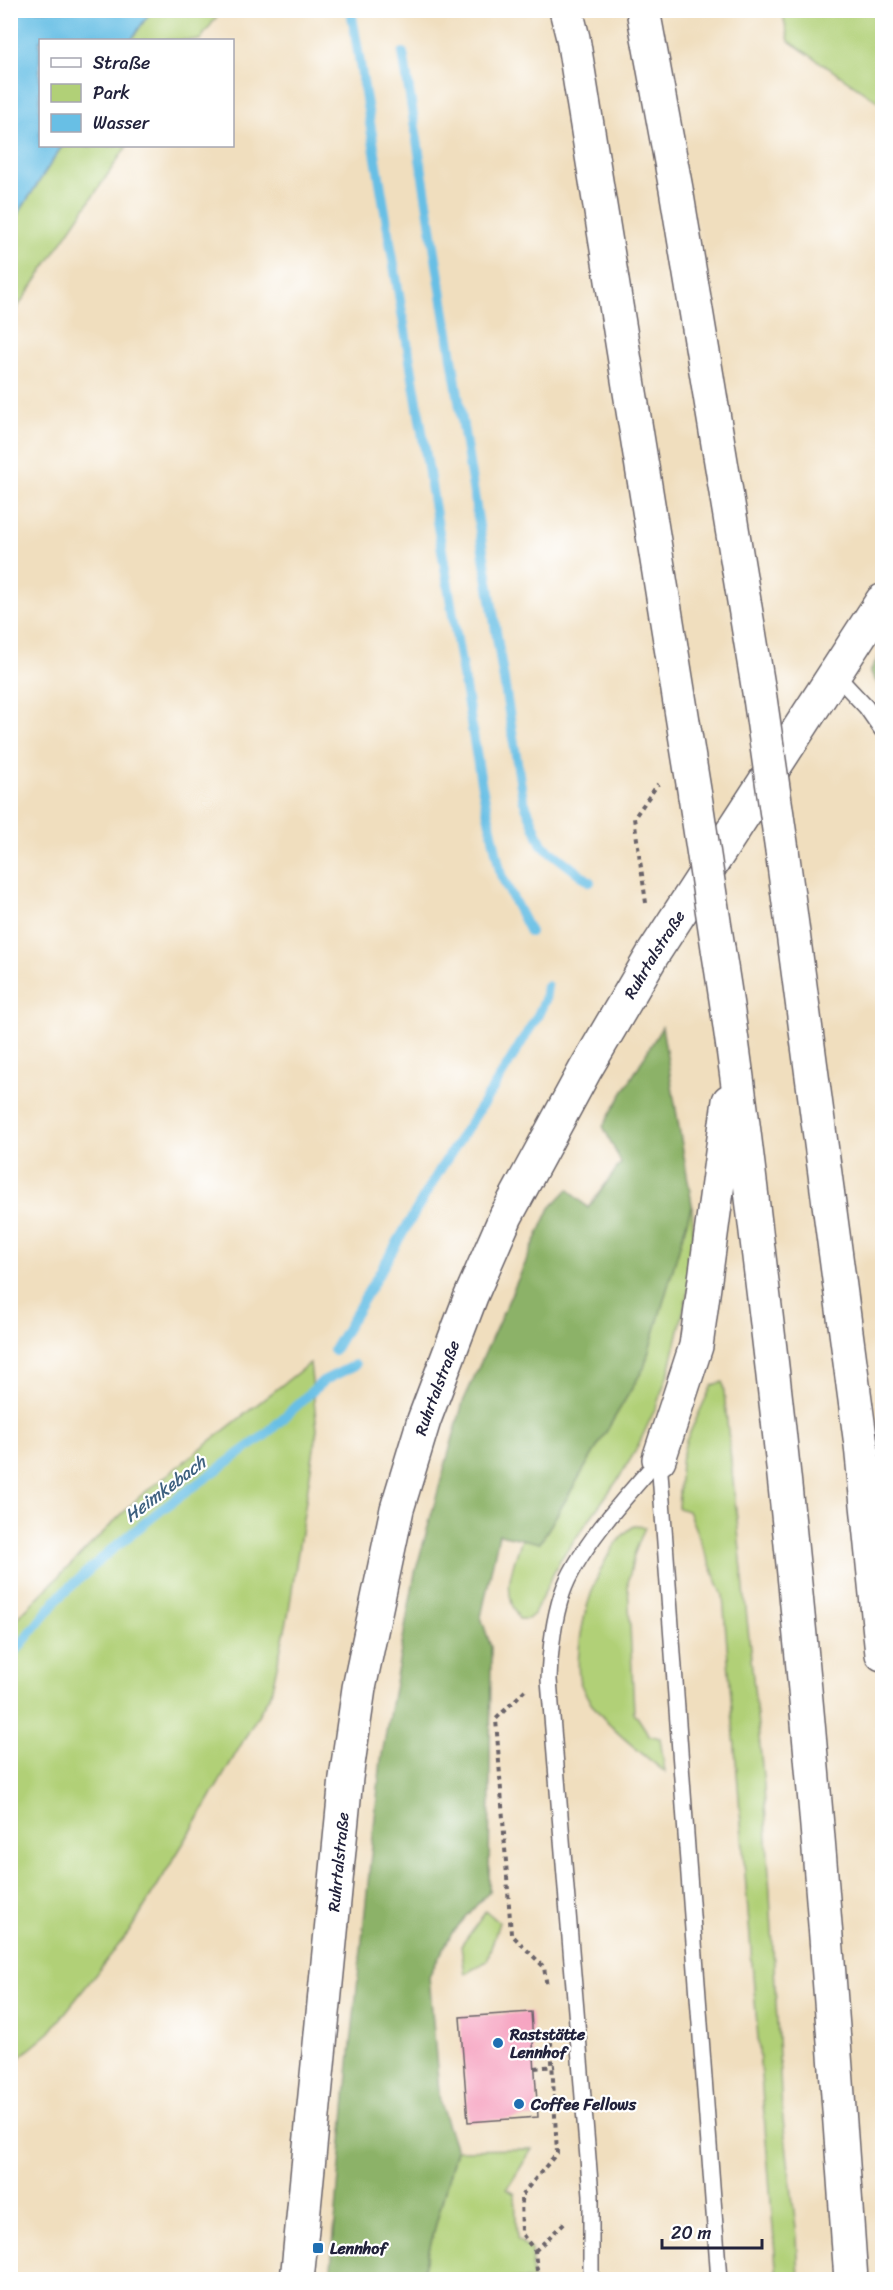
<svg xmlns="http://www.w3.org/2000/svg" width="893" height="2290" viewBox="0 0 893 2290" font-family="Sriracha,sans-serif">
  <style>
    .green { fill: #b1d077; stroke: #6a7959; stroke-width: 1.5 }
    .forest { fill: #8cb268; stroke: #576a52; stroke-width: 1.5 }
    .water { fill: #68bfe5; stroke: #457090; stroke-width: 1.5 }
    .lines { fill: none; stroke-linecap: round; stroke-linejoin: round }
    .stream { stroke: #68bfe5; stroke-width: 10 }
    .building { fill: #f6a1bf }
    .lane-casing { stroke: #6a6469; stroke-width: 18 }
    .secondary-casing { stroke: #6a6469; stroke-width: 36 }
    .highway-casing { stroke: #6a6469; stroke-width: 36 }
    .path { stroke: #6a6469; stroke-width: 4; stroke-dasharray: 4.5 4.5; stroke-linecap: butt }
    .lane { stroke: #fff; stroke-width: 15 }
    .secondary { stroke: #fff; stroke-width: 33 }
    .highway { stroke: #fff; stroke-width: 33 }
    .highway-bridge-casing { stroke: #6a6469; stroke-width: 36; stroke-linecap: butt }
    .highway-bridge { stroke: #fff; stroke-width: 33 }
    .poi-dot { fill: #1f6fb2; stroke: #fff; stroke-width: 2 }
    .labels { text-anchor: middle; stroke-width: 4.5; stroke-linejoin: round; paint-order: stroke }
    .street-label { font-size: 16px; fill: #22223b; stroke: #fff }
    .poi-label { font-size: 16px; font-weight: bold; fill: #22223b; stroke: #fff; text-anchor: start }
    .water-label { font-size: 18px; font-style: italic; fill: #3e617f; stroke: #fff }
  </style>
  <rect width="100%" height="100%" fill="#fff"/>
  <filter id="ink" filterUnits="userSpaceOnUse"><feTurbulence type="fractalNoise" baseFrequency=".0167" numOctaves="2"/><feDisplacementMap in="SourceGraphic" scale="12" xChannelSelector="R" yChannelSelector="G"/><feConvolveMatrix kernelMatrix="1 2 1 2 8 2 1 2 1" color-interpolation-filters="sRGB"/></filter>
  <filter id="wash" filterUnits="userSpaceOnUse"><feTurbulence type="fractalNoise" baseFrequency=".008" numOctaves="4" result="noise"/><feDisplacementMap in="SourceGraphic" scale="24" xChannelSelector="R" yChannelSelector="G"/><feGaussianBlur stdDeviation="1.35" result="paint"/><feColorMatrix in="noise" values="0 0 0 0 0 0 0 0 0 0 0 0 0 0 0 0 0 1.4 0 .05"/><feComposite in="paint" operator="in"/></filter>
  <g filter="url(#wash)">
    <rect width="100%" height="100%" fill="#f0debe"/>
    <g class="green">
      <polygon points="151,11 221,11 200,40 131,40"/>
      <polygon points="782,11 882,11 882,104 789,41"/>
      <polygon points="62,146 127,146 11,317 11,225"/>
      <path d="M692 1204 694 1251 687 1296 670 1368 656 1407 635 1452 619 1478 560 1560 534 1614 528 1619H519C501 1589 512 1569 522 1539L540 1543 644 1368Z"/>
      <polygon points="310,1363 317,1429 288,1616 271,1693 194,1826 129,1932 50,2032 11,2065 11,1628 23,1612 139,1497"/>
      <polygon points="723,1382 764,1786 782,2111 797,2236 799,2279 777,2279 723,1596 688,1511 678,1508 681,1461 686,1441 712,1385"/>
      <path d="M634 1526 645 1527 634 1555 628 1583 634 1712 649 1735 660 1738 665 1772C638 1750 607 1728 588 1698 585 1693 579 1683 579 1677 574 1635 597 1550 634 1526Z"/>
      <polygon points="486,1911 499,1922 487,1961 465,1974 461,1946"/>
      <polygon points="532,2149 507,2189 515,2194 517,2239 531,2250 533,2279 421,2280 456,2150"/>
    </g>
    <g class="forest">
      <polygon points="882,651 882,692 870,671"/>
      <polygon points="662,1027 692,1204 644,1368 540,1543 499,1534 481,1617 491,1647 489,1891 452,1933 429,1976 440,2103 456,2150 421,2279 330,2279 349,2063 381,1760 415,1573 463,1402 550,1208 568,1189 588,1208 621,1163 603,1126"/>
    </g>
    <polygon class="water" points="11,10 151,11 131,40 40,40 40,146 62,146 11,225"/>
    <g class="lines">
      <g class="stream">
        <polyline points="351,10 481,782 501,875 530,932"/>
        <polyline points="403,53 523,799 542,845 590,882"/>
        <polyline points="334,1350 441,1168 501,1076 538,1015 545,1000 547,986"/>
        <polyline points="10,1658 59,1597 110,1551 161,1510 264,1436 323,1381 355,1365"/>
      </g>
    </g>
    <g id="blocks">
      <polygon class="building" points="531,2012 538,2117 468,2122 460,2017"/>
    </g>
  </g>
  <g filter="url(#ink)">
    <use href="#blocks" fill-opacity="0" stroke="#6a6469" stroke-width="1.5"/>
    <g class="lines">
      <g class="lane-casing">
        <g id="lane">
          <polyline points="835,674 866,707 882,730"/>
          <path d="M659 1459C677 1733 700 2006 719 2280"/>
          <path d="M591 2280V2195L549 1680C550 1651 553 1622 562 1594 576 1551 628 1494 659 1459"/>
        </g>
      </g>
      <g class="secondary-casing">
        <g id="secondary">
          <path id="s1" d="M297 2280 346 1778 359 1688 397 1509 424 1420 471 1296 506 1216 585 1070 653 954 882 601"/>
        </g>
      </g>
      <g class="highway-casing">
        <g id="highway">
          <polyline points="566,10 573,38 695,796"/>
          <polyline points="643,10 676,189 760,698"/>
          <polyline points="782,850 861,1445 882,1654"/>
          <path d="M718 948C738 1070 751 1192 766 1315 804 1636 829 1957 851 2280"/>
          <polyline points="659,1459 696,1346 729,1101"/>
        </g>
      </g>
      <g class="path">
        <polyline points="646,903 634,818 658,784"/>
        <polyline points="525,1690 496,1719 511,1934 544,1967 547,1987"/>
        <polyline points="535,2068 555,2066"/>
        <polyline points="535,2251 567,2220"/>
        <polyline points="538,2280 535,2251 522,2234 521,2196 557,2153 551,2042"/>
      </g>
      <use href="#lane" class="lane"/>
      <use href="#secondary" class="secondary"/>
      <use href="#highway" class="highway"/>
      <g class="highway-bridge-casing">
        <g id="highway-bridge">
          <polyline points="760,698 782,850"/>
          <polyline points="695,796 718,948"/>
        </g>
      </g>
      <use href="#highway-bridge" class="highway-bridge"/>
    </g>
  </g>
  <g class="poi-dot">
    <circle cx="498" cy="2043" r="6"/>
    <circle cx="519" cy="2104" r="6"/>
    <rect x="312" y="2242" width="12" height="12" rx="3"/>
  </g>
  <g class="labels">
    <g class="street-label">
      <text dy="6" stroke="none"><textPath href="#s1" startOffset="1392">Ruhrtalstraße</textPath></text>
      <text dy="6" stroke="none"><textPath href="#s1" startOffset="906">Ruhrtalstraße</textPath></text>
      <text dy="6" stroke="none"><textPath href="#s1" startOffset="420">Ruhrtalstraße</textPath></text>
    </g>
    <g class="poi-label">
      <text x="510" y="2040">Raststätte<tspan x="510" dy="18">Lennhof</tspan></text>
      <text x="531" y="2110">Coffee Fellows</text>
      <text x="330" y="2254">Lennhof</text>
    </g>
    <g class="water-label">
      <text transform="translate(165 1489) rotate(-37)" y="6">Heimkebach</text>
    </g>
  </g>
  <rect width="893" height="2290" fill="none" stroke="#fff" stroke-width="36"/>
  <rect x="39" y="39" width="195" height="108" fill="#ffffff" stroke="#a7a7b1" stroke-width="1.5"/>
  <rect x="51" y="58" width="30" height="9" fill="#ffffff" stroke="#a7a7b1" stroke-width="1.5"/>
  <text x="93" y="69" font-size="18" fill="#22223b">Straße</text>
  <rect x="51" y="84" width="30" height="18" fill="#b1d077" stroke="#a7a7b1" stroke-width="1.5"/>
  <text x="93" y="99" font-size="18" fill="#22223b">Park</text>
  <rect x="51" y="114" width="30" height="18" fill="#68bfe5" stroke="#a7a7b1" stroke-width="1.5"/>
  <text x="93" y="129" font-size="18" fill="#22223b">Wasser</text>
  <path d="M662 2239v9h100v-9" fill="none" stroke="#22223b" stroke-width="3"/>
  <text x="671" y="2239" font-size="18" fill="#22223b" stroke="#ffffff" stroke-width="4.5" paint-order="stroke">20 m</text>
</svg>
